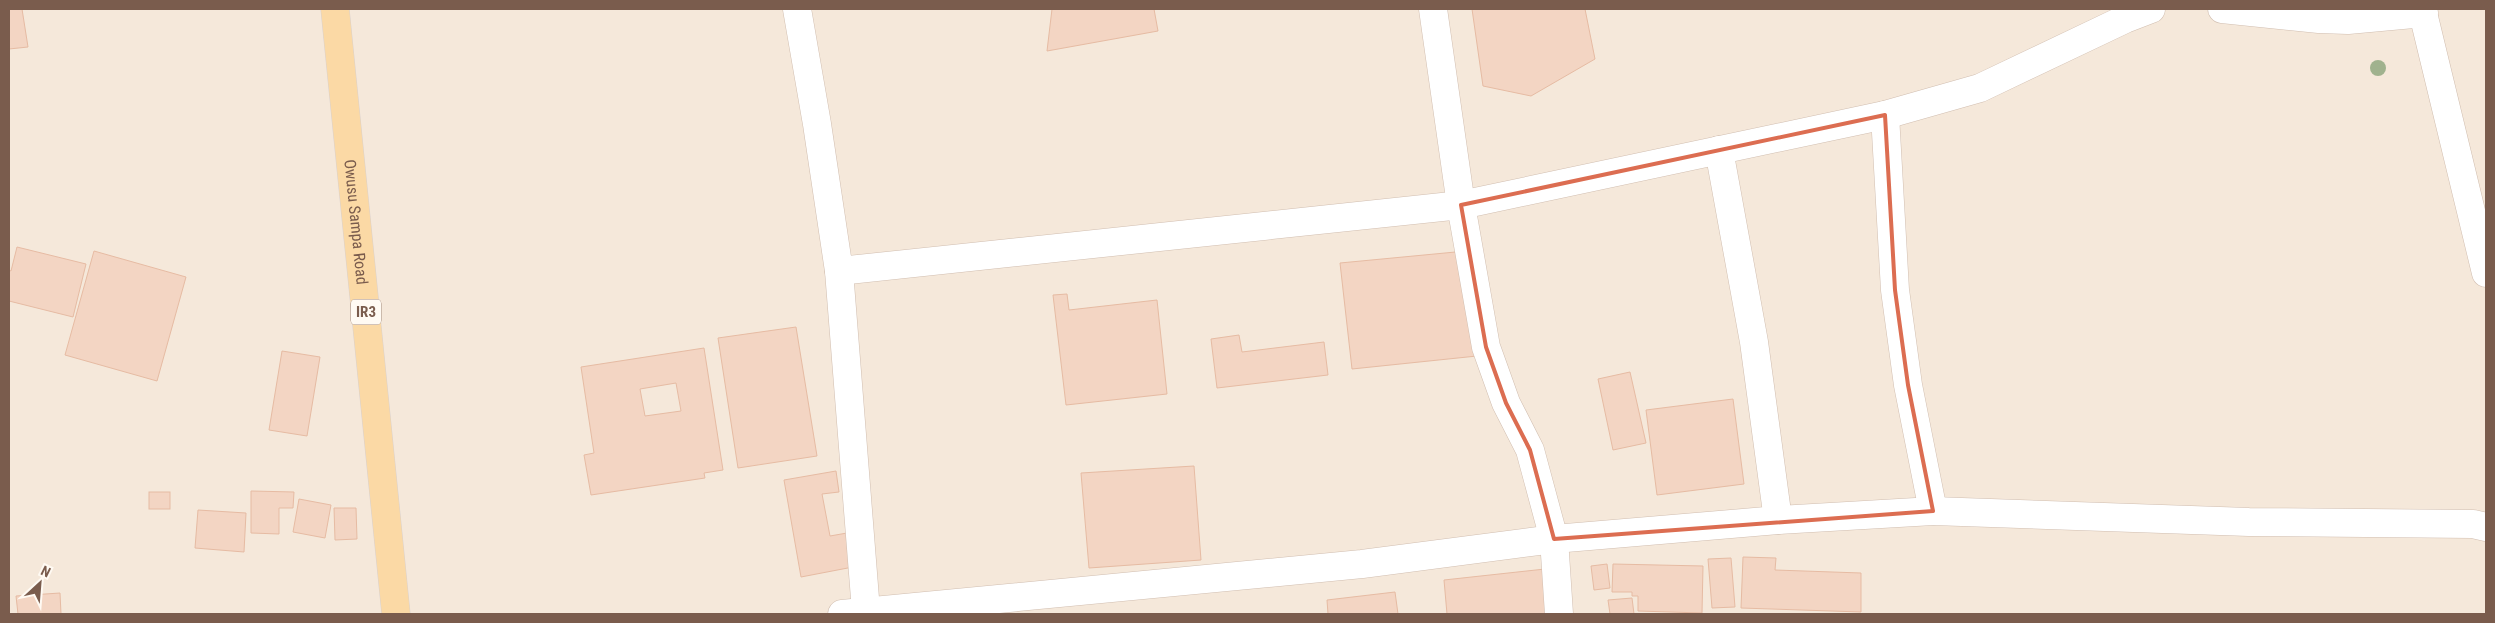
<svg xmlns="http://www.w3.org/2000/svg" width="2495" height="623" viewBox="0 0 2495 623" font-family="'Roboto Condensed',sans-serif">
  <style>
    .residential { fill: #f5e8da }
    .building { fill: #f3d5c3; stroke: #e6bba3; fill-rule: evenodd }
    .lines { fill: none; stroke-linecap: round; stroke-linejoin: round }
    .minor-casing { stroke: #d1beb0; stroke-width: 29 }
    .major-casing { stroke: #dad1cd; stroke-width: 29 }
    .minor { stroke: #fff; stroke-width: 28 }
    .major { stroke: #fbd9a5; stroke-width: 28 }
    .tree { fill: #a0b28e }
    .marked { fill: none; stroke: #dc6d51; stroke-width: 4; stroke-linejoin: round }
    .labels { text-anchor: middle; stroke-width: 4; stroke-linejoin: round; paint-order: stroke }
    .shield { fill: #fffaf3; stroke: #a28b7f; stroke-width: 1 }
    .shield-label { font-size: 15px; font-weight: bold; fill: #7a5c4d }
    .street-label { font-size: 16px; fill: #7a5c4d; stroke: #fffaf3 }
  </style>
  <rect width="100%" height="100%" fill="#fdf6ec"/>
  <rect class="residential" x="9" y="9" width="2477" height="605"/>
  <g class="building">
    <polygon points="9,9 22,9 28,47 9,49"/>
    <polygon points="1052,9 1154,9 1158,31 1047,51"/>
    <polygon points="1472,9 1585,9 1595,59 1531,96 1483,86"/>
    <polygon points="17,247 86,264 73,317 9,301 9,270 11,271"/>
    <polygon points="94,251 186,277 157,381 65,355"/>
    <polygon points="1466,251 1477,356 1352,369 1340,263"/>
    <polygon points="1067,294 1069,310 1157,300 1167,394 1066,405 1053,295"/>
    <polygon points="796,327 817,456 738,468 718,338"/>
    <polygon points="1239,335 1242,352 1324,342 1328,375 1217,388 1211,339"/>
    <path d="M704 348 723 470 704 473 705 478 591 495 584 455 594 453 581 367ZM676 383 681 411 645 416 640 389Z"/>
    <polygon points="282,351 320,357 307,436 269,430"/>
    <polygon points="1630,372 1646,443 1613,450 1598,379"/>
    <polygon points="1733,399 1744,484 1657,495 1646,410"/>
    <polygon points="1194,466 1201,560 1089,568 1081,473"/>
    <polygon points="836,471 839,492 822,494 830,536 847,533 853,567 801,577 784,480"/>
    <polygon points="251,491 294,492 293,508 279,508 279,534 251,533"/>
    <rect x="149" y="492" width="21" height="17"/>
    <polygon points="299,499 331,505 325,538 293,532"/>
    <polygon points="334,508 356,508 357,539 335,540"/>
    <polygon points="198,510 246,513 244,552 195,548"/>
    <polygon points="1743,557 1776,558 1775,570 1861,573 1861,612 1741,608"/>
    <polygon points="1731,558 1735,607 1712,608 1708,559"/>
    <polygon points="1607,564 1610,588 1594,590 1591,566"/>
    <polygon points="1613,564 1703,566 1702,613 1638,611 1638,596 1632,596 1632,592 1612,592"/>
    <polygon points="1545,569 1549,614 1447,614 1444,580"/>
    <polygon points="1395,592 1398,614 1328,614 1327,600"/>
    <polygon points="60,593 61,614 18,614 16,596"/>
    <polygon points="1632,598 1634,614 1610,614 1608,600"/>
  </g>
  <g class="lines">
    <g class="minor-casing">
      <g id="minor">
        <polyline points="797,9 817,124 839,271 1461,205 1885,115 1980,88 2125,19 2151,9"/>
        <polyline points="1433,9 1461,205 1486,347 1506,403 1530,450 1554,539 1559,614"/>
        <polyline points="2222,9 2319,19 2348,20 2424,13"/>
        <polyline points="2422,9 2486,273"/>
        <polyline points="1885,115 1895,290 1908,385 1933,511"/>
        <polyline points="1719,150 1754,342 1778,520"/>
        <polyline points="839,271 866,611"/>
        <polyline points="842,614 1362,564 1554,539 1778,520 1933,511 2249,522 2473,524 2486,527"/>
      </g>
    </g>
    <g class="major-casing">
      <g id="major">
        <path id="s1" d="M335 9 396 614"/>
      </g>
    </g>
    <use href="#minor" class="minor"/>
    <use href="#major" class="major"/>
  </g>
  <circle class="tree" cx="2378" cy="68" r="8"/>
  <path class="marked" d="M1885 115 1895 290 1908 385 1933 511 1554 539 1530 450 1506 403 1486 347 1461 205Z"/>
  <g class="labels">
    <rect class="shield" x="351" y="299.5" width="30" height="25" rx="4"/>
    <g class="shield-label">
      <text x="366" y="317">IR3</text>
    </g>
    <g class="street-label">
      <text dy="6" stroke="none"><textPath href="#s1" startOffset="214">Owusu Sampa Road</textPath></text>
    </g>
  </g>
  <rect width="2495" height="623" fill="none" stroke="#7a5c4d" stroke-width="20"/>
  <g transform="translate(40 583) rotate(26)" stroke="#fffaf3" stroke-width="4" paint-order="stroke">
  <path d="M0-4L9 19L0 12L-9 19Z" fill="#7a5c4d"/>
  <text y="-8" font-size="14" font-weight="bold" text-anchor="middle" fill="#7a5c4d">N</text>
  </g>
</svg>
